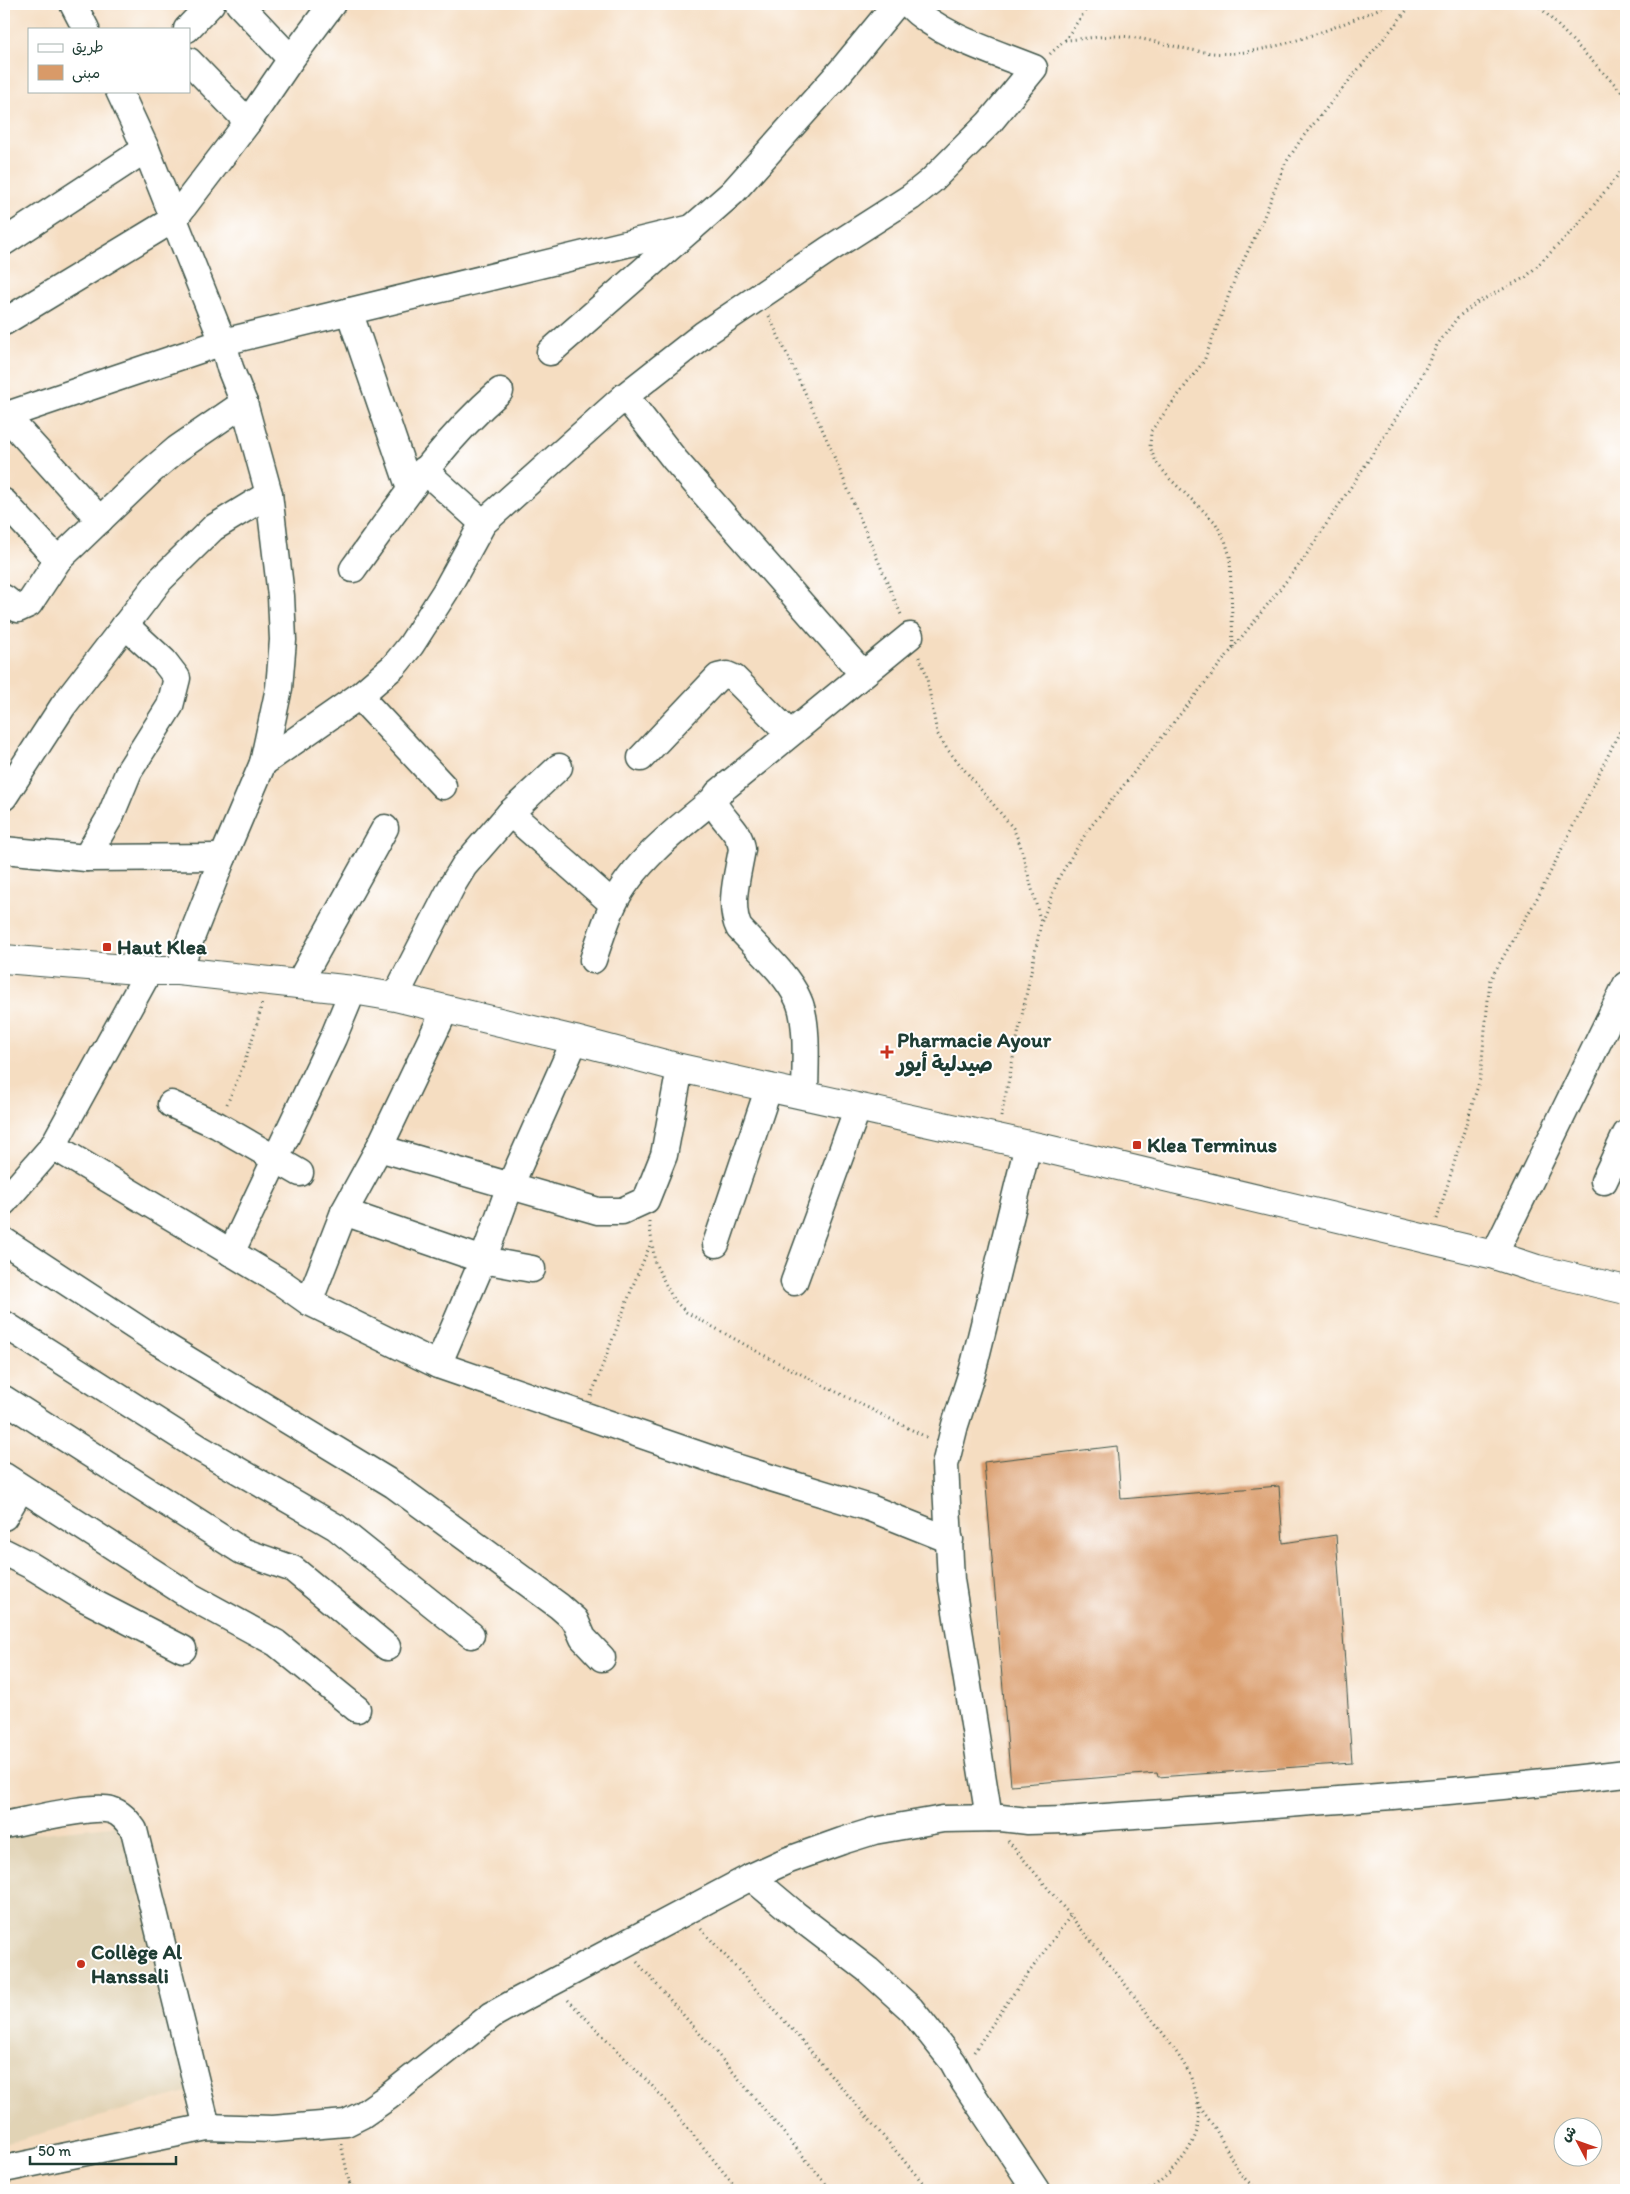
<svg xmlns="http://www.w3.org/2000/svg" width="1630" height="2194" viewBox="0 0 1630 2194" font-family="Itim,'Playpen Sans Arabic',sans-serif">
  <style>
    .built { fill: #e1d3b5 }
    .building { fill: #d99a68 }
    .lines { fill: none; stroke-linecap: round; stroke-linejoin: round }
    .minor-casing { stroke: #3f5549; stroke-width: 29 }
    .major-casing { stroke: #3f5549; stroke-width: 30 }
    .path { stroke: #3f5549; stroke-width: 3; stroke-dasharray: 1 4; stroke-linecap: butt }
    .minor { stroke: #fff; stroke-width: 26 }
    .major { stroke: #fff; stroke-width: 28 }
    .poi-dot { fill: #c8321e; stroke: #fff; stroke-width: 2 }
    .labels { text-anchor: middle; stroke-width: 4; stroke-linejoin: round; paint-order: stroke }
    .poi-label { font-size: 21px; font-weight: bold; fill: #1f3d34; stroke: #fff; text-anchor: start }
  </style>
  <rect width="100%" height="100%" fill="#fff"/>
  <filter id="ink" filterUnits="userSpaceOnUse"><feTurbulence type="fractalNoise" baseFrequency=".02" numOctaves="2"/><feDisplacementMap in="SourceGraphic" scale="10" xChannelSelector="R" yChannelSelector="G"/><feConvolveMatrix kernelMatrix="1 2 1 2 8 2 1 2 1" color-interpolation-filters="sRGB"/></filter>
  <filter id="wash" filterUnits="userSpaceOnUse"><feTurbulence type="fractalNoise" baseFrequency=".0096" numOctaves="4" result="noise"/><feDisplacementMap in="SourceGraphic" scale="20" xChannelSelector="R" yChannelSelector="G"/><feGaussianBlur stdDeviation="1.12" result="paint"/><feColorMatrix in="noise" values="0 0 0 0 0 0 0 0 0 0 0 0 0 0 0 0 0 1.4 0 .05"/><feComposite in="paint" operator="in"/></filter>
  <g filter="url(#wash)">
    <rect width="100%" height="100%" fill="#f5ddc1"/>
    <polygon class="built" points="121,1825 193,2090 4,2144 4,1837"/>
    <g id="blocks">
      <polygon class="building" points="1117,1446 1121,1499 1279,1486 1283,1543 1336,1535 1352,1763 1158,1777 1157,1773 1011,1785 984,1462"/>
    </g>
  </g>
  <g filter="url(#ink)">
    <use href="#blocks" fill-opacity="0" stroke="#3f5549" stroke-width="1"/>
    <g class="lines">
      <g class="minor-casing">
        <g id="minor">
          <polyline points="73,4 86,29"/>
          <polyline points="187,29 211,4"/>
          <polyline points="291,59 332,4"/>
          <polyline points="189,61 248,122"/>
          <polyline points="119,91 146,149 223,342 230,368 244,403 269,494 281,596 283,640 279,688 263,763 223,857 178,971"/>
          <polyline points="4,242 146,149"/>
          <polyline points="349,311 410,489"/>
          <polyline points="4,322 174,219 248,122 291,59 239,4"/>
          <polyline points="550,352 732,193 840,72 896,4"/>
          <polyline points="625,396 675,460 863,674"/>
          <polyline points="4,416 223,342 692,228"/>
          <polyline points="6,416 100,520"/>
          <polyline points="424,470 483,523"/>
          <polyline points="4,502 58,560"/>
          <path d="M353 569C398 507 441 442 500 391"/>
          <polyline points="4,598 18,609 29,604 58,560 151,471 177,449 244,403"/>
          <polyline points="359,696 443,786"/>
          <polyline points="641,758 718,677 727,675 734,678 789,733"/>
          <path d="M263 763 359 696 394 666 411 645 445 592 483 523 625 396 704 334 828 250 911 197 931 181 989 123 1034 68C992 51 941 37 908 4"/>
          <polyline points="4,797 63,706 160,580 213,528 269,494"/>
          <polyline points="510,813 613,904"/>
          <polyline points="4,850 86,858 223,857"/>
          <polyline points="86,858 110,817 129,771 170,706 177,678 164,661 125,625"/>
          <path d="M593 960C599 942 605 923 613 905 632 864 678 828 713 800"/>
          <polyline points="299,983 385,828"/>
          <polyline points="395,997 453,884 464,866 510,813 559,767"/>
          <path d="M805 1095C805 1069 809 1022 798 999 787 974 758 949 739 928 728 905 738 874 742 849 740 829 719 819 713 800L718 793 910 636"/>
          <polyline points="171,1104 217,1125 300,1173"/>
          <polyline points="53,1146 282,1283 309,1302 438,1365 729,1465 870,1508 950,1540"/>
          <polyline points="379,1148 598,1211 622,1211 646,1200 664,1155 680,1068"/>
          <polyline points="1604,1181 1626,1134"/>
          <polyline points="4,1202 53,1146 149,971"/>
          <polyline points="344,1212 483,1260 532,1269"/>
          <polyline points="4,1241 160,1343 394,1485 559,1606 575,1620 583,1638 602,1658"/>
          <polyline points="716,1244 769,1087"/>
          <polyline points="231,1253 333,1038 353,990"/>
          <polyline points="1494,1255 1626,985"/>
          <polyline points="794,1282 858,1107"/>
          <polyline points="309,1302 344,1212 379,1148 445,1010"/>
          <polyline points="4,1324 199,1448 336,1527 471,1635"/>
          <polyline points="438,1365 483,1260 510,1186 575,1040"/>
          <polyline points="4,1399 242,1551 293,1569 387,1647"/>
          <polyline points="4,1476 190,1596 276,1643 357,1709"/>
          <polyline points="4,1517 21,1488"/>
          <polyline points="4,1552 30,1565 82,1597 183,1649"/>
          <polyline points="989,1818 951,1580 945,1465 955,1425 973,1369 1028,1145"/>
          <path d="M4 1825C27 1821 92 1804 111 1810 122 1813 128 1822 134 1830L207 2127"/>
          <polyline points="751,1877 795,1914 868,1970 911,2009 953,2062 964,2082 1036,2190"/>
          <path d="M4 2169 207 2127 273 2129 346 2123 362 2115 388 2097 492 2015 519 2000 751 1877 786 1861 842 1841 874 1831 943 1819 1001 1818 1028 1821 1066 1820C1253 1806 1440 1795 1626 1773"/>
        </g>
      </g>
      <g class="major-casing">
        <polyline id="major" points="4,959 149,971 178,971 353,990 395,997 575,1040 680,1068 1047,1149 1494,1255 1537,1269 1626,1290"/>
      </g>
      <g class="path">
        <polyline points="1537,4 1626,96"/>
        <path d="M1065 40C1086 39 1110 34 1130 37 1157 41 1184 50 1212 53 1265 58 1342 25 1390 4"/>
        <polyline points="1050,54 1065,40 1090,4"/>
        <polyline points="769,316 824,433 902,617"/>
        <polyline points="1233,647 1230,557 1225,540 1215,522 1170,479 1156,462 1150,447 1151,431 1204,361 1236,276 1261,224 1285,164 1302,138 1412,4"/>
        <polyline points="919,657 926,673 937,733 947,749 1013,828 1020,844 1041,923"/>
        <path d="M227 1104C241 1072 255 1037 262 1002"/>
        <polyline points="1001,1117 1041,923 1059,877 1088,830 1303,560 1415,389 1437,345 1458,317 1478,302 1526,277 1577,226 1623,169 1626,162"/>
        <polyline points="1437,1219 1480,1079 1490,980 1540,893 1626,719"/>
        <polyline points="649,1222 655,1263 673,1299 686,1312 769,1358 928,1438"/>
        <polyline points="591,1396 634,1283 651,1243"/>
        <path d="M1008 1841C1049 1889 1089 1938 1128 1988 1148 2015 1171 2041 1188 2071 1194 2083 1201 2109 1199 2122 1194 2151 1171 2175 1148 2190"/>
        <polyline points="701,1929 790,2027 929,2190"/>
        <polyline points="637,1962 734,2073 831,2190"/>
        <polyline points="568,2000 661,2095 738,2190"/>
        <polyline points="974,2052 1006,2004 1071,1915"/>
        <polyline points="1197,2103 1215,2128 1240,2174 1257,2190"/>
        <polyline points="341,2144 351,2190"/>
        <polyline points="349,2182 357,2190"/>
      </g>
      <use href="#minor" class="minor"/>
      <use href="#major" class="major"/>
    </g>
  </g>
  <g class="poi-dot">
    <rect x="102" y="942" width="10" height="10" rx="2.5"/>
    <path d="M884.5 1044.5h5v5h5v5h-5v5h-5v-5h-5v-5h5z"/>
    <rect x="1132" y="1140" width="10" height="10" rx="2.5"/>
    <circle cx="81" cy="1964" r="5"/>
  </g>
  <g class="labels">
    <g class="poi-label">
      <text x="117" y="954">Haut Klea</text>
      <text x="897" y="1047">Pharmacie Ayour<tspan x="897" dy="24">صيدلية أيور</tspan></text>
      <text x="1147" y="1152">Klea Terminus</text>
      <text x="91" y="1959">Collège Al<tspan x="91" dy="24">Hanssali</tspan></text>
    </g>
  </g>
  <rect width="1630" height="2194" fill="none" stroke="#fff" stroke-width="20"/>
  <rect x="28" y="28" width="162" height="65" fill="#ffffff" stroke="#a5b1ae"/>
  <rect x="38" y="44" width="25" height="8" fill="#ffffff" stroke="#a5b1ae"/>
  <text x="72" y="52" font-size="15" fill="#1f3d34">طريق</text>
  <rect x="38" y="65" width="25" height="15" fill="#d99a68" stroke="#a5b1ae"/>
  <text x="72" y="78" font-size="15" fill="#1f3d34">مبنى</text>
  <g transform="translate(1578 2142) rotate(311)"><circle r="24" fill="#ffffff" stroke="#a5b1ae"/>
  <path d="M0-4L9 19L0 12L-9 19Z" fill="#c8321e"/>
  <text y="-8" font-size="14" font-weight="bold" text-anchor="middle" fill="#1f3d34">ش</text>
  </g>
  <path d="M30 2156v8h146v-8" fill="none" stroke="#1f3d34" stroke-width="2.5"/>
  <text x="38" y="2156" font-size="15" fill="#1f3d34" stroke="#ffffff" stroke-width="4" paint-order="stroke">50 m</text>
</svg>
